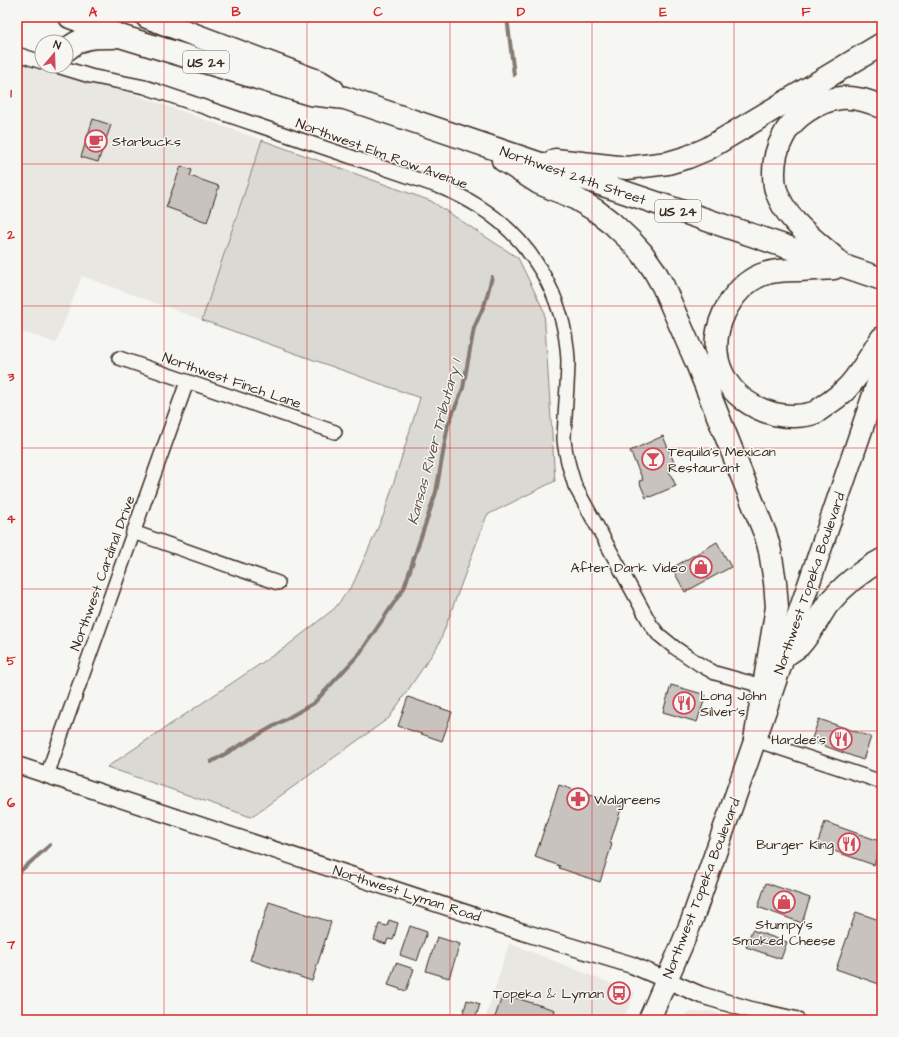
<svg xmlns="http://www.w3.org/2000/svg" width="899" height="1037" viewBox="0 0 899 1037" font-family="'Architects Daughter',sans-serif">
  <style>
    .built { fill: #e8e7e2 }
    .green { fill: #dad9d3; stroke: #8a8278 }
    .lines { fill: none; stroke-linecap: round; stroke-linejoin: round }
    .stream { stroke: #857a71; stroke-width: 4 }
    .building { fill: #c8c3be; stroke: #3b2a1e }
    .minor-casing { stroke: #3b2a1e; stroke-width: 16 }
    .tertiary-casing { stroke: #3b2a1e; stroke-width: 19 }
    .primary-casing { stroke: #3b2a1e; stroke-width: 24 }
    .trunk-casing { stroke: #3b2a1e; stroke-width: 25 }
    .minor { stroke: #f6f6f2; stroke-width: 13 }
    .tertiary { stroke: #f6f6f2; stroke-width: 16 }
    .primary { stroke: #f6f6f2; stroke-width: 21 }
    .trunk { stroke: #f6f6f2; stroke-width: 22 }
    .grid { fill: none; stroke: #d62828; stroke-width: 1; stroke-opacity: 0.55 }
    .labels { text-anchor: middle; stroke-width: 3; stroke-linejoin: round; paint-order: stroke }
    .shield { fill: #f6f6f2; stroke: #73675e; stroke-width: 1 }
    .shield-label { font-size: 13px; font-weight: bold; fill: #3b2a1e }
    .poi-label { font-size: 14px; fill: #3b2a1e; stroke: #f6f6f2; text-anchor: start }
    .street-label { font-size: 14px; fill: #3b2a1e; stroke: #f6f6f2 }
    .water-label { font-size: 15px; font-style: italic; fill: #605248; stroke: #f6f6f2 }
    .neatline { fill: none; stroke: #d62828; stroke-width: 1.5 }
    .grid-label { font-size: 13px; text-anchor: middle; font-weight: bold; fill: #d62828 }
  </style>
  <rect width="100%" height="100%" fill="#f6f6f2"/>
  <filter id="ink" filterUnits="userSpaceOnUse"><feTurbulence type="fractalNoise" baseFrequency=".025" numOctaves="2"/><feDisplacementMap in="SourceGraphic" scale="8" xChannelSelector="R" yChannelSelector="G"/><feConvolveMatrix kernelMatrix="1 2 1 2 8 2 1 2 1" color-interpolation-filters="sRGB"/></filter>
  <g filter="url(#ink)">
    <g class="built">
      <polygon points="17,61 142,97 262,140 202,320 82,276 56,343 17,330"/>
      <polygon points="509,943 635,993 623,1020 485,1020"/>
      <polygon points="710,1011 738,1020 682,1020 686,1013"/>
    </g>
    <polygon class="green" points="262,140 431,201 518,258 544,311 555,481 487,515 439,644 389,718 251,817 107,767 287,646 335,608 353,584 384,514 420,398 202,320"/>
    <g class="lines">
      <g class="stream">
        <polyline points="507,17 514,75"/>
        <polyline points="211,762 314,703 360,653 404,588 436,492 448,425 463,388 474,328 485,303 492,277"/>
        <polyline points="17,874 50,845"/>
      </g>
    </g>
    <g class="building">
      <polygon points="93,119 111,125 98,162 81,157"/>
      <polygon points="181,166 192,170 190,176 219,186 207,222 166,207"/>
      <polygon points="663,436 676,467 669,471 676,486 650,497 649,496 646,498 639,481 643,480 630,451"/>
      <polygon points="717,542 731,567 685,592 672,568"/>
      <polygon points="671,685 706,695 697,722 663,712"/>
      <polygon points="408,697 452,712 442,741 398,726"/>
      <polygon points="819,719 871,737 863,760 811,741"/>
      <polygon points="559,785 622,806 610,843 612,844 600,882 559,868 560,866 535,857"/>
      <polygon points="825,822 882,842 874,865 817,845"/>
      <polygon points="766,883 810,898 802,923 758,907"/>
      <polygon points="269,902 331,922 312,981 250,960"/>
      <polygon points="856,912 882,921 882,985 836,969"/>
      <polygon points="389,920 398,923 393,940 388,939 386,944 374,940 379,924 387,926"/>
      <polygon points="410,926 427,932 417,961 400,955"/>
      <polygon points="752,930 787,942 781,959 746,947"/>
      <polygon points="437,937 460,944 449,978 426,971"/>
      <polygon points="396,963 414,969 406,991 388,985"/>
      <polygon points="503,994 555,1010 552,1020 494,1020"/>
      <polygon points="467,1000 480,1004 475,1020 471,1020 462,1018"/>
    </g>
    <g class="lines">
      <g class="minor-casing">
        <g id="minor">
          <polyline points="17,54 42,62"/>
          <path d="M57 66 90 76 145 87 443 188C455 193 467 199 478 206 531 239 565 297 568 360 568 379 566 398 565 417 565 424 564 432 564 439 565 455 570 470 575 486L651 625 658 634 674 647 699 664 715 673 769 688"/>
          <polyline points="119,358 335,432"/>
          <polyline points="133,532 278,583"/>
          <polyline points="755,740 882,782"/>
          <polyline points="47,775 187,382"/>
        </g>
      </g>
      <g class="tertiary-casing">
        <polyline id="tertiary" points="17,765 523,932 632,965 701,995 751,1010 796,1020"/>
      </g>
      <g class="primary-casing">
        <polyline id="primary" points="649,1020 681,947 692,920 769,700 882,370"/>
      </g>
      <g class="trunk-casing">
        <g id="trunk">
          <polyline points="70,17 123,37 310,94 345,98 882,279"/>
          <polyline points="147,17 320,82 333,90"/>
          <path d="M66 50C83 36 92 37 113 37"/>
          <polyline points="503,160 539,183 573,197 595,210 612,223 631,241 642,253 654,270 663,286 696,361 766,536 770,551 775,582 777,607 755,740"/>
          <polyline points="555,160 627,168 668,163 688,157 707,149 882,44"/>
          <path d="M837 260C815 240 785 220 776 190 774 185 774 178 774 172 774 160 777 148 783 137 792 117 819 100 841 98 856 97 869 101 882 107"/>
          <path d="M834 268C823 269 811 269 800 270 788 270 773 270 761 275 744 282 732 297 724 313 703 359 727 401 774 414 786 417 804 417 816 412 819 410 823 407 826 405 833 400 841 395 847 388 861 374 871 354 882 338"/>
          <path d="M784 657C788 653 794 650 799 646 810 634 818 619 827 605 842 587 861 571 882 560"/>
        </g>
      </g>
      <use href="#minor" class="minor"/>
      <use href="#tertiary" class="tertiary"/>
      <use href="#primary" class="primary"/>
      <use href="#trunk" class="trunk"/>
    </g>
  </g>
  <path class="grid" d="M164 17V1020M307 17V1020M450 17V1020M592 17V1020M734 17V1020M17 164H882M17 306H882M17 448H882M17 589H882M17 731H882M17 873H882"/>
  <defs>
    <g id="cafe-ring" transform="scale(1.15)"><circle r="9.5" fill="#f6f6f2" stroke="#d1495b" stroke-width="1.5"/><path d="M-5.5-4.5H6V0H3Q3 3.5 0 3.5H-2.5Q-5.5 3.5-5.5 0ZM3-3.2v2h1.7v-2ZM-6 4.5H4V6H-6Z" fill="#d1495b"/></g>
    <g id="bar-ring" transform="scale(1.15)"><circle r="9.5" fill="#f6f6f2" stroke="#d1495b" stroke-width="1.5"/><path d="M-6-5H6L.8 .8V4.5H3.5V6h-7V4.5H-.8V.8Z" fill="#d1495b"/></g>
    <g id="shop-ring" transform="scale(1.15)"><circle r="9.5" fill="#f6f6f2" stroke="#d1495b" stroke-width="1.5"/><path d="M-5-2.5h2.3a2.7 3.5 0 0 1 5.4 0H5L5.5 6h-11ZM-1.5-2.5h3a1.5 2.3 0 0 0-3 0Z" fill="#d1495b"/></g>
    <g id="restaurant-ring" transform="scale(1.15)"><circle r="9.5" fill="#f6f6f2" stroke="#d1495b" stroke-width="1.5"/><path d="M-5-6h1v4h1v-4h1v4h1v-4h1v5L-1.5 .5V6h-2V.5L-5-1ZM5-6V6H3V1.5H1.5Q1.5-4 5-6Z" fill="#d1495b"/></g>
    <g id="pharmacy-ring" transform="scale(1.15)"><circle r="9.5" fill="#f6f6f2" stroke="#d1495b" stroke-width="1.5"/><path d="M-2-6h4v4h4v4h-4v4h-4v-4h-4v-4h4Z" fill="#d1495b"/></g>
    <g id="bus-ring" transform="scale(1.15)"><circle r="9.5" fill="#f6f6f2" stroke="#d1495b" stroke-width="1.5"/><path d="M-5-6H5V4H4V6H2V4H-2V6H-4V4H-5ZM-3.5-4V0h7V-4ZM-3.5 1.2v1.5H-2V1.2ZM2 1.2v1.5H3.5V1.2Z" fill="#d1495b"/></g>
  </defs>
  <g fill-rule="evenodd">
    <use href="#cafe-ring" x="96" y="141"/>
    <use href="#bar-ring" x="653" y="459"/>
    <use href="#shop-ring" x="701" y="567"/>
    <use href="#restaurant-ring" x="684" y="703"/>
    <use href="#restaurant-ring" x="841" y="739"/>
    <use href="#pharmacy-ring" x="578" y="799"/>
    <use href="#restaurant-ring" x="849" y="844"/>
    <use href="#shop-ring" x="784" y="902"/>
    <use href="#bus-ring" x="619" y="993"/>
  </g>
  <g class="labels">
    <g class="shield">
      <rect x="183" y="51" width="46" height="22" rx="3"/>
      <rect x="655" y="200" width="46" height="22" rx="3"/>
    </g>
    <g class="shield-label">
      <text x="206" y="67">US 24</text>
      <text x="678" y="216">US 24</text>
    </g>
    <g class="poi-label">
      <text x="112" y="146">Starbucks</text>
      <text x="668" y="456">Tequila’s Mexican<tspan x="668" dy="16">Restaurant</tspan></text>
      <text x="686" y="572" text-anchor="end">After Dark Video</text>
      <text x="700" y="700">Long John<tspan x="700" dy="16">Silver's</tspan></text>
      <text x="826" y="744" text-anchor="end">Hardee's</text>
      <text x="594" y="804">Walgreens</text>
      <text x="834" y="849" text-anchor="end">Burger King</text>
      <text x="784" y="929" text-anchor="middle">Stumpy's<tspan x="784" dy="16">Smoked Cheese</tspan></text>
      <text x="604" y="998" text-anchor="end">Topeka &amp; Lyman</text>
    </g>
    <g class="street-label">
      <text transform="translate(382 153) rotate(20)" y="5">Northwest Elm Row Avenue</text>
      <text transform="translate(573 175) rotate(19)" y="5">Northwest 24th Street</text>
      <text transform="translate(232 380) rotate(19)" y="5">Northwest Finch Lane</text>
      <text transform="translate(102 573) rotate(-70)" y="5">Northwest Cardinal Drive</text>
      <text transform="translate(809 583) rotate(-71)" y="5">Northwest Topeka Boulevard</text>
      <text transform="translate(701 888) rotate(-69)" y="5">Northwest Topeka Boulevard</text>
      <text transform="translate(407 893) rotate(18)" y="5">Northwest Lyman Road</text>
    </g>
    <g class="water-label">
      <text transform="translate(434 442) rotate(-75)" y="5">Kansas River Tributary 1</text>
    </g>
  </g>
  <rect width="899" height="1037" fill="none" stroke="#f6f6f2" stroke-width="44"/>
  <g transform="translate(54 54) rotate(19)"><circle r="19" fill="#f6f6f2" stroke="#aba49d"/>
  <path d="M0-3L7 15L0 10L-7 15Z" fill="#d1495b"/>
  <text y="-6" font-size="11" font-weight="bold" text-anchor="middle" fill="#3b2a1e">N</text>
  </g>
  <rect x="22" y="22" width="855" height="993" class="neatline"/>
  <g class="grid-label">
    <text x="93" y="16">A</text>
    <text x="236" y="16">B</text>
    <text x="378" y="16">C</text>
    <text x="521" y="16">D</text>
    <text x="663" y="16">E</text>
    <text x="806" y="16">F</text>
    <text x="11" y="97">1</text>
    <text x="11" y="239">2</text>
    <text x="11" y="381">3</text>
    <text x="11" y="523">4</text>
    <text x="11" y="665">5</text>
    <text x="11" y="807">6</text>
    <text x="11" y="949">7</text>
  </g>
</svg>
